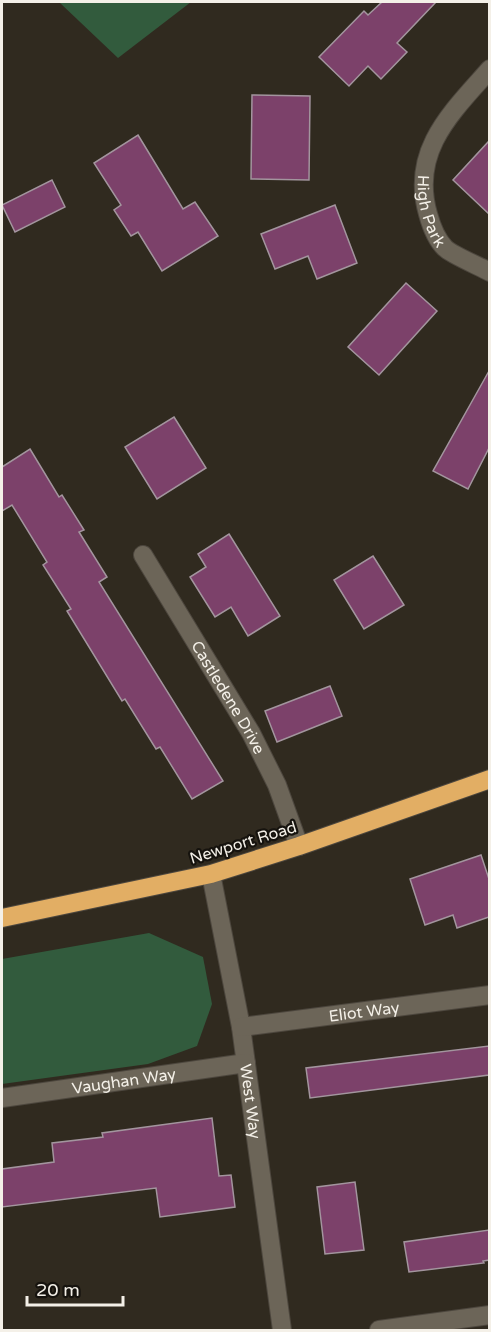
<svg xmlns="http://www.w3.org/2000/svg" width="491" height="1332" viewBox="0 0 491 1332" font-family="'Varela Round',sans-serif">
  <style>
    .green { fill: #325b3d }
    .building { fill: #7c416a; stroke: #a3959e; stroke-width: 1.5 }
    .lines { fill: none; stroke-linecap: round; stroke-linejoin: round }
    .minor-casing { stroke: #4d473e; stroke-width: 20 }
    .highway-casing { stroke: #4d473e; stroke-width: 20 }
    .minor { stroke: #6c6558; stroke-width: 18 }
    .highway { stroke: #e2ae64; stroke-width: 18 }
    .labels { text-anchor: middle; stroke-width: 4.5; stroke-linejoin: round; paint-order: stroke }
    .street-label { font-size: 16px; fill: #f4f0e8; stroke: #16130e }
  </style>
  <rect width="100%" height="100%" fill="#302a1f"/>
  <g class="green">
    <polygon points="59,2 191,2 118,58"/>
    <polygon points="149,933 203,957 212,1004 197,1046 148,1064 2,1084 2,959"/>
  </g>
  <g class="building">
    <polygon points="382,2 436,2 397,43 407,52 381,79 368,66 349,86 319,57 364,11 368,15"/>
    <polygon points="252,95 310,96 309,180 251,179"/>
    <polygon points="138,135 183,209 195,202 218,236 162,271 138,232 131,236 114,210 121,205 94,163"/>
    <polygon points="489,141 489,214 453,180"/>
    <polygon points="52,180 65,207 15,232 2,205"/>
    <polygon points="335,205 357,263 317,279 308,256 275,269 261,234"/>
    <polygon points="406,283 437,311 379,375 348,347"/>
    <polygon points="489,371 489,448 468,489 433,471"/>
    <polygon points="174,417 206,468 157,499 125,447"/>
    <polygon points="30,449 59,497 62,495 84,530 79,532 107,577 99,582 223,781 192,799 160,747 156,749 125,699 122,701 67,611 71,609 43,565 47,562 12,505 2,511 2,467"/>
    <polygon points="229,534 280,616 248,636 231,607 215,617 190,577 206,567 198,554"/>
    <polygon points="373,556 404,605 364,629 334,580"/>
    <polygon points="330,686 342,716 277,742 265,711"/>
    <polygon points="481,855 489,879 489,917 457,928 453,915 425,925 410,879"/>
    <polygon points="489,1046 489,1075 310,1098 306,1068"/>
    <polygon points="212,1118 219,1176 231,1175 235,1207 160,1217 156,1188 2,1207 2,1169 54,1162 52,1143 103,1137 102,1133"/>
    <polygon points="355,1182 364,1250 325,1254 317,1187"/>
    <polygon points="489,1230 489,1260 483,1261 484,1263 409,1272 404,1242"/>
  </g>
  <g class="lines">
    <g class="minor-casing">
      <g id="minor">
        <path id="s1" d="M490 69C451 113 410 151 428 214 431 225 437 240 445 248 452 255 479 266 490 272"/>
        <path id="s2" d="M143 555 251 733 277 785 299 846"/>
        <path id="s3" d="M211 874 241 1027 282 1330"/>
        <path id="s4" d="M241 1027 490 995"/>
        <path id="s5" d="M2 1098 246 1063"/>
        <polyline points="379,1330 490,1315"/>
      </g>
    </g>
    <g class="highway-casing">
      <polyline id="highway" points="2,918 211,874 299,846 490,779"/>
    </g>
    <use href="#minor" class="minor"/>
    <use href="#highway" class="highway"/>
  </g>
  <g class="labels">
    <g class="street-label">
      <text dy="6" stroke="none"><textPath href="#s1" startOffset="164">High Park</textPath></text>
      <text dy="6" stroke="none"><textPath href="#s2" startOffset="166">Castledene Drive</textPath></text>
      <text transform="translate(243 842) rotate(-17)" y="6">Newport Road</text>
      <text dy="6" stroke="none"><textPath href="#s4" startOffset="124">Eliot Way</textPath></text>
      <text dy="6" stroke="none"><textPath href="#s5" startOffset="123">Vaughan Way</textPath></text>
      <text dy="6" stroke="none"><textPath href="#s3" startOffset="231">West Way</textPath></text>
    </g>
  </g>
  <rect width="491" height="1332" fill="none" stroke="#f4f0e8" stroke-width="6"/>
  <path d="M27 1296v9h96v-9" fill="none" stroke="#f4f0e8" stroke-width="3"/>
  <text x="36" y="1296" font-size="18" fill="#f4f0e8" stroke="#16130e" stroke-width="4.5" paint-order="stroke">20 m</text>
</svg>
